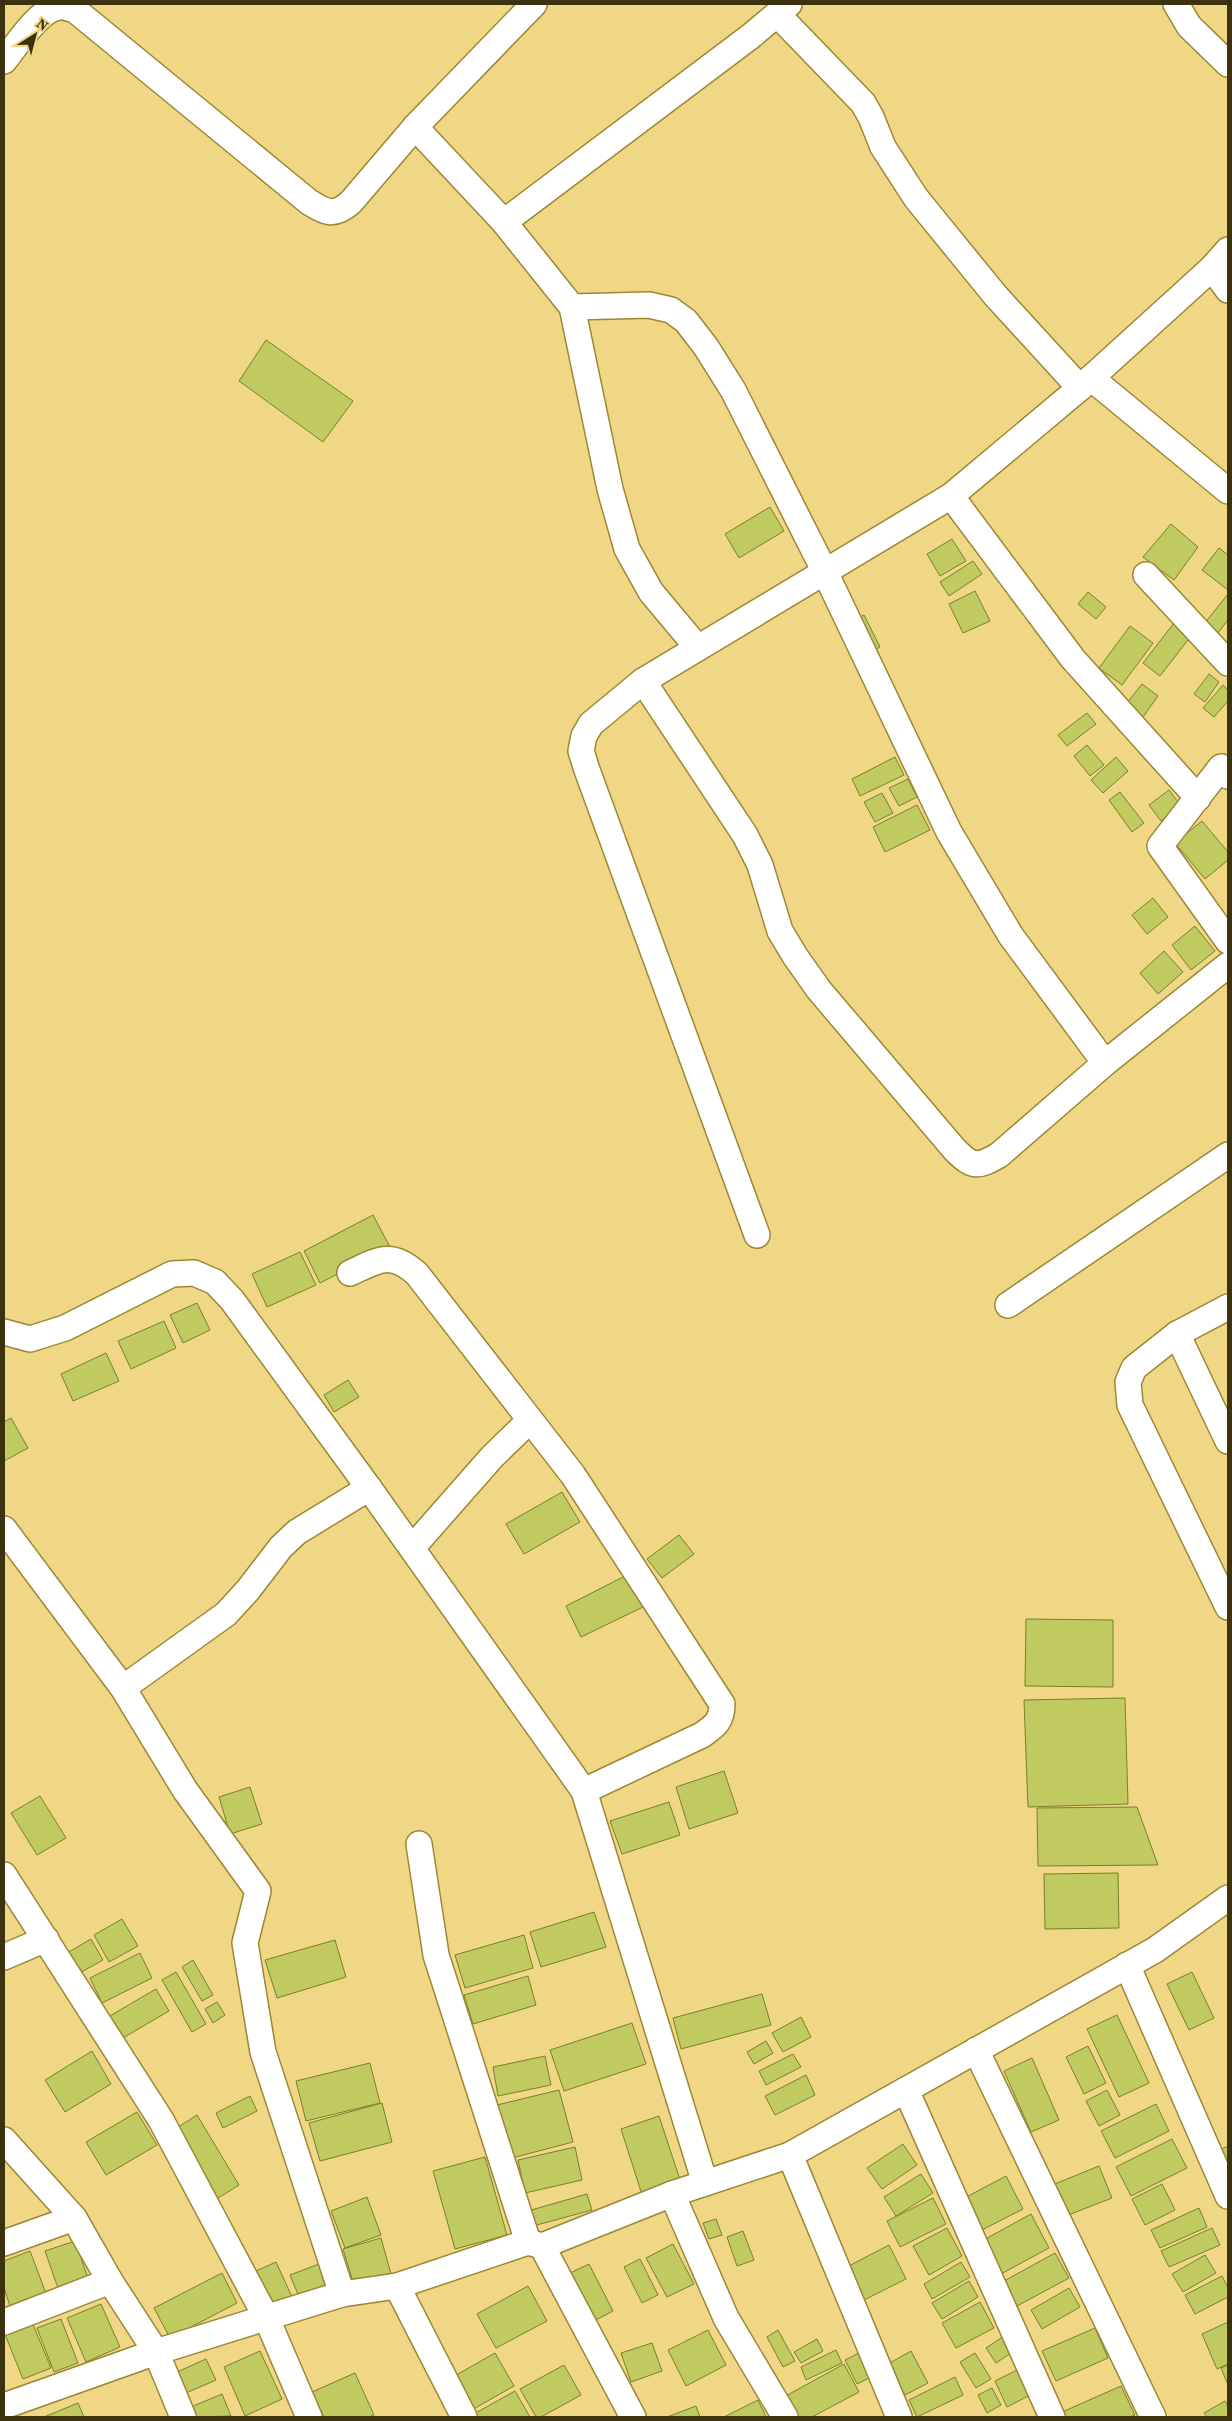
<svg xmlns="http://www.w3.org/2000/svg" width="1232" height="2421" viewBox="0 0 1232 2421" font-family="'Source Serif 4',serif">
  <style>
    .building { fill: #c0ca61; stroke: #787f2d }
    .lines { fill: none; stroke-linecap: round; stroke-linejoin: round }
    .street-casing { stroke: #9d8734; stroke-width: 28 }
    .street { stroke: #fff; stroke-width: 25 }
  </style>
  <rect width="100%" height="100%" fill="#efd785"/>
  <g class="building">
    <polygon points="266,340 353,401 323,442 239,381"/>
    <polygon points="770,507 784,531 739,558 725,534"/>
    <polygon points="1171,524 1198,547 1174,580 1143,557"/>
    <polygon points="952,539 966,561 940,576 927,554"/>
    <polygon points="1219,548 1228,555 1228,590 1202,570"/>
    <polygon points="973,561 982,574 949,596 940,582"/>
    <polygon points="975,591 990,621 963,633 949,604"/>
    <polygon points="1088,592 1106,607 1096,619 1078,604"/>
    <polygon points="1228,594 1228,620 1217,634 1204,624"/>
    <polygon points="864,615 880,647 867,654 850,622"/>
    <polygon points="1174,623 1191,636 1160,676 1143,663"/>
    <polygon points="1130,626 1153,643 1122,685 1099,668"/>
    <polygon points="1209,674 1219,682 1205,702 1194,694"/>
    <polygon points="1142,684 1158,696 1143,717 1126,704"/>
    <polygon points="1223,685 1228,690 1228,701 1214,717 1203,708"/>
    <polygon points="1087,713 1096,724 1067,746 1058,735"/>
    <polygon points="1087,745 1104,765 1090,776 1074,756"/>
    <polygon points="895,757 904,775 860,796 852,779"/>
    <polygon points="1116,757 1128,771 1103,793 1091,780"/>
    <polygon points="908,779 917,797 899,806 889,788"/>
    <polygon points="1169,790 1181,806 1161,821 1149,805"/>
    <polygon points="1120,792 1144,823 1132,832 1109,800"/>
    <polygon points="882,793 893,813 875,822 864,802"/>
    <polygon points="917,805 930,830 885,852 873,827"/>
    <polygon points="1202,821 1228,852 1228,860 1205,879 1175,843"/>
    <polygon points="1153,898 1168,917 1147,934 1132,915"/>
    <polygon points="1195,926 1215,951 1191,970 1172,945"/>
    <polygon points="1164,951 1183,972 1158,994 1140,973"/>
    <polygon points="373,1215 390,1247 320,1283 304,1251"/>
    <polygon points="300,1252 316,1285 267,1307 252,1274"/>
    <polygon points="197,1303 210,1330 183,1343 170,1315"/>
    <polygon points="164,1321 176,1348 131,1369 118,1341"/>
    <polygon points="106,1353 119,1381 73,1401 61,1374"/>
    <polygon points="348,1380 359,1397 334,1412 324,1395"/>
    <polygon points="11,1418 28,1448 4,1461 4,1422"/>
    <polygon points="562,1492 580,1522 524,1554 506,1524"/>
    <polygon points="679,1535 694,1554 662,1578 647,1559"/>
    <polygon points="627,1575 643,1607 581,1637 566,1606"/>
    <polygon points="1026,1619 1113,1620 1113,1687 1025,1686"/>
    <polygon points="1125,1698 1128,1804 1028,1807 1024,1700"/>
    <polygon points="724,1771 738,1813 689,1829 676,1787"/>
    <polygon points="250,1787 262,1824 230,1834 219,1797"/>
    <polygon points="40,1796 66,1838 37,1855 11,1813"/>
    <polygon points="669,1802 680,1835 622,1854 610,1821"/>
    <polygon points="1137,1807 1158,1865 1038,1866 1037,1808"/>
    <polygon points="1118,1873 1119,1928 1045,1929 1044,1874"/>
    <polygon points="594,1912 606,1947 541,1967 530,1932"/>
    <polygon points="122,1919 138,1946 109,1962 94,1935"/>
    <polygon points="524,1935 533,1968 465,1988 455,1955"/>
    <polygon points="91,1939 103,1960 78,1974 67,1953"/>
    <polygon points="335,1940 346,1977 277,1998 265,1960"/>
    <polygon points="140,1953 152,1978 102,2003 90,1978"/>
    <polygon points="193,1960 213,1995 202,2001 182,1967"/>
    <polygon points="176,1972 206,2024 192,2032 162,1980"/>
    <polygon points="1192,1972 1214,2018 1189,2030 1167,1984"/>
    <polygon points="528,1976 536,2005 473,2024 464,1995"/>
    <polygon points="156,1989 169,2011 116,2042 103,2020"/>
    <polygon points="762,1994 771,2025 681,2049 673,2018"/>
    <polygon points="217,2002 225,2015 213,2023 205,2009"/>
    <polygon points="1117,2015 1149,2083 1119,2097 1087,2029"/>
    <polygon points="801,2017 811,2037 783,2052 772,2033"/>
    <polygon points="632,2023 646,2064 564,2091 550,2050"/>
    <polygon points="766,2041 773,2053 754,2064 747,2052"/>
    <polygon points="1088,2046 1106,2083 1084,2094 1066,2057"/>
    <polygon points="92,2051 111,2084 65,2112 45,2080"/>
    <polygon points="793,2054 801,2067 766,2085 759,2071"/>
    <polygon points="545,2056 551,2085 498,2096 493,2067"/>
    <polygon points="1032,2058 1059,2120 1031,2132 1004,2071"/>
    <polygon points="370,2063 380,2103 306,2121 296,2081"/>
    <polygon points="806,2075 815,2095 775,2115 765,2096"/>
    <polygon points="559,2090 573,2142 512,2158 497,2105"/>
    <polygon points="1107,2090 1120,2115 1099,2126 1086,2101"/>
    <polygon points="250,2096 257,2111 223,2128 216,2113"/>
    <polygon points="382,2103 392,2142 320,2161 309,2123"/>
    <polygon points="1156,2104 1169,2131 1115,2158 1101,2131"/>
    <polygon points="137,2112 157,2145 106,2175 86,2142"/>
    <polygon points="197,2115 239,2185 215,2200 172,2131"/>
    <polygon points="659,2116 683,2189 644,2201 621,2129"/>
    <polygon points="1172,2139 1187,2168 1131,2196 1116,2167"/>
    <polygon points="903,2144 917,2165 882,2189 867,2168"/>
    <polygon points="1228,2146 1228,2165 1222,2168 1215,2152"/>
    <polygon points="575,2147 582,2180 525,2193 518,2160"/>
    <polygon points="485,2157 507,2235 455,2249 433,2171"/>
    <polygon points="1099,2166 1112,2198 1058,2219 1045,2188"/>
    <polygon points="921,2174 933,2193 896,2216 884,2197"/>
    <polygon points="1006,2176 1023,2209 974,2234 957,2202"/>
    <polygon points="1162,2184 1175,2210 1145,2225 1132,2199"/>
    <polygon points="587,2194 592,2210 533,2226 528,2211"/>
    <polygon points="367,2197 381,2235 345,2248 331,2211"/>
    <polygon points="933,2198 946,2224 900,2247 887,2221"/>
    <polygon points="1199,2208 1207,2227 1160,2248 1151,2230"/>
    <polygon points="1031,2214 1049,2248 999,2275 980,2242"/>
    <polygon points="716,2219 722,2235 709,2239 703,2223"/>
    <polygon points="947,2228 962,2256 929,2275 913,2246"/>
    <polygon points="1212,2228 1220,2245 1169,2267 1161,2251"/>
    <polygon points="743,2231 754,2260 737,2266 727,2237"/>
    <polygon points="381,2238 391,2274 354,2285 343,2249"/>
    <polygon points="75,2241 89,2281 59,2291 45,2251"/>
    <polygon points="673,2244 694,2284 667,2297 646,2258"/>
    <polygon points="889,2245 906,2279 862,2301 845,2268"/>
    <polygon points="30,2251 47,2296 11,2309 4,2288 4,2261"/>
    <polygon points="1055,2253 1069,2278 1017,2306 1004,2281"/>
    <polygon points="1205,2255 1216,2273 1183,2292 1172,2274"/>
    <polygon points="640,2259 658,2295 642,2303 624,2267"/>
    <polygon points="276,2262 292,2297 273,2306 256,2271"/>
    <polygon points="961,2262 970,2277 932,2299 924,2284"/>
    <polygon points="319,2264 329,2288 300,2299 290,2275"/>
    <polygon points="589,2264 613,2311 592,2322 568,2274"/>
    <polygon points="222,2273 237,2303 170,2338 154,2308"/>
    <polygon points="1222,2276 1228,2288 1228,2297 1195,2314 1185,2295"/>
    <polygon points="969,2281 978,2297 942,2319 932,2303"/>
    <polygon points="528,2286 547,2321 496,2348 477,2314"/>
    <polygon points="1069,2288 1080,2307 1042,2329 1031,2310"/>
    <polygon points="980,2302 994,2328 956,2348 942,2323"/>
    <polygon points="101,2304 120,2347 86,2362 67,2318"/>
    <polygon points="61,2319 78,2363 54,2372 37,2328"/>
    <polygon points="32,2322 51,2368 23,2379 4,2332"/>
    <polygon points="1228,2322 1228,2364 1217,2369 1202,2334"/>
    <polygon points="1095,2328 1108,2358 1056,2381 1042,2351"/>
    <polygon points="708,2330 726,2365 686,2386 668,2350"/>
    <polygon points="778,2330 795,2361 783,2367 767,2337"/>
    <polygon points="1007,2334 1017,2349 996,2363 986,2348"/>
    <polygon points="817,2339 823,2351 801,2363 794,2352"/>
    <polygon points="652,2343 662,2371 631,2382 621,2353"/>
    <polygon points="836,2350 842,2363 806,2380 801,2367"/>
    <polygon points="260,2351 282,2399 245,2416 224,2367"/>
    <polygon points="911,2351 928,2383 905,2395 888,2364"/>
    <polygon points="495,2353 514,2386 470,2411 451,2378"/>
    <polygon points="859,2353 871,2377 857,2384 845,2360"/>
    <polygon points="975,2353 991,2379 976,2388 960,2362"/>
    <polygon points="206,2359 216,2380 186,2393 177,2372"/>
    <polygon points="844,2364 859,2392 812,2417 792,2417 782,2398"/>
    <polygon points="564,2365 581,2395 541,2417 536,2417 520,2389"/>
    <polygon points="1228,2365 1228,2385 1221,2368"/>
    <polygon points="1023,2367 1036,2392 1007,2407 995,2381"/>
    <polygon points="355,2373 374,2415 369,2417 324,2417 312,2392"/>
    <polygon points="955,2377 963,2395 917,2417 909,2400"/>
    <polygon points="1121,2386 1135,2415 1130,2417 1061,2417 1060,2413"/>
    <polygon points="992,2388 1001,2405 987,2413 978,2395"/>
    <polygon points="515,2391 530,2417 473,2417 472,2415"/>
    <polygon points="222,2394 231,2416 195,2417 191,2407"/>
    <polygon points="758,2400 766,2417 724,2417"/>
    <polygon points="1225,2401 1228,2406 1228,2417 1207,2417 1204,2413"/>
    <polygon points="78,2403 84,2417 44,2417"/>
    <polygon points="696,2406 700,2417 667,2417"/>
  </g>
  <g class="lines">
    <g class="street-casing">
      <g id="street">
        <polyline points="1176,4 1189,26 1228,64"/>
        <polyline points="777,14 863,103 871,117 883,147 916,198 995,295 1080,388"/>
        <path d="M4 61C16 46 39 9 59 7 64 6 70 9 75 10L309 202C327 213 334 217 351 202L415 127 534 4"/>
        <polyline points="415,127 504,222 572,307 610,489 627,549 651,592 697,647"/>
        <polyline points="504,222 751,36 789,4"/>
        <polyline points="1212,268 1228,290"/>
        <polyline points="572,307 649,305 671,310 686,321 706,347 733,390 825,572 949,832 1011,936 1105,1063"/>
        <polyline points="1091,378 1228,491"/>
        <polyline points="1146,575 1228,663"/>
        <path d="M643 681 745 835 760 865 780 931 795 956 819 990 955 1150C973 1168 978 1167 999 1155L1105 1063 1228 965"/>
        <polyline points="1228,776 1221,767 1160,846 1228,941"/>
        <polyline points="1198,798 1073,659 951,496 1080,388 1212,268 1228,250"/>
        <polyline points="757,1235 587,770 581,751 584,736 591,724 643,681 951,496"/>
        <path d="M350 1273C378 1260 391 1250 417 1274L573 1475 722 1704C722 1721 715 1726 702 1735L584 1791"/>
        <polyline points="1008,1305 1228,1155"/>
        <polyline points="1228,1307 1177,1334 1134,1368 1128,1382 1130,1405 1228,1607"/>
        <polyline points="4,1332 30,1339 65,1328 172,1274 194,1273 215,1282 232,1300 369,1488 584,1791 705,2183"/>
        <polyline points="1177,1334 1228,1441"/>
        <polyline points="4,1529 123,1688 185,1790 258,1891 245,1943 263,2052 342,2294"/>
        <polyline points="412,1548 492,1457 530,1420"/>
        <polyline points="123,1688 226,1614 248,1590 281,1547 297,1532 369,1488"/>
        <polyline points="419,1844 436,1955 528,2242"/>
        <polyline points="4,1875 161,2120 267,2319 309,2417"/>
        <polyline points="4,1957 46,1939"/>
        <polyline points="1127,1965 1228,2196"/>
        <polyline points="976,2050 1153,2417"/>
        <polyline points="906,2090 1052,2417"/>
        <polyline points="4,2140 74,2218 110,2281 156,2352 183,2417"/>
        <polyline points="790,2155 899,2417"/>
        <polyline points="672,2194 726,2318 785,2417"/>
        <polyline points="4,2243 74,2218"/>
        <polyline points="542,2246 633,2417"/>
        <polyline points="397,2286 464,2417"/>
        <polyline points="4,2322 110,2281"/>
        <polyline points="4,2406 156,2352 342,2294 397,2286 528,2242 542,2246 672,2194 790,2155 1155,1950 1228,1898"/>
      </g>
    </g>
    <use href="#street" class="street"/>
  </g>
  <rect width="1232" height="2421" fill="none" stroke="#3c3210" stroke-width="10"/>
  <g transform="translate(35 35) rotate(36)" stroke="#efd785" stroke-width="4" paint-order="stroke">
  <path d="M0-4L9 19L0 12L-9 19Z" fill="#3c3210"/>
  <text y="-8" font-size="14" font-weight="bold" text-anchor="middle" fill="#3c3210">N</text>
  </g>
</svg>
